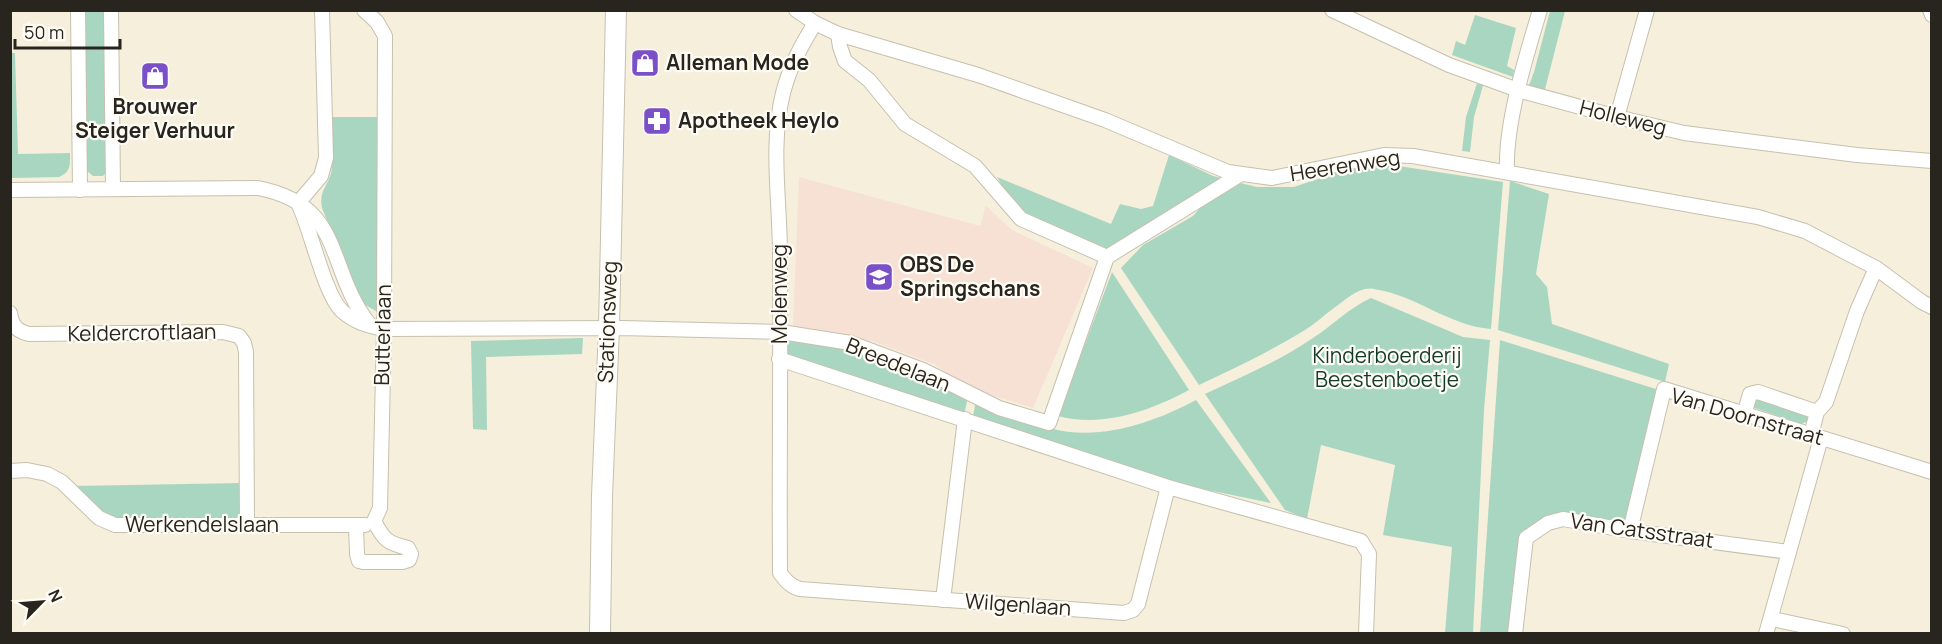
<svg xmlns="http://www.w3.org/2000/svg" width="1942" height="644" viewBox="0 0 1942 644" font-family="Manrope,sans-serif">
  <style>
    .education { fill: #f7e0d4 }
    .green { fill: #a9d6c0 }
    .lines { fill: none; stroke-linecap: round; stroke-linejoin: round }
    .street-casing { stroke: #c6c0ae; stroke-width: 16 }
    .secondary-casing { stroke: #c6c0ae; stroke-width: 22 }
    .street { stroke: #fff; stroke-width: 14 }
    .secondary { stroke: #fff; stroke-width: 20 }
    .labels { text-anchor: middle; stroke-width: 4.5; stroke-linejoin: round; paint-order: stroke }
    .poi-label { font-size: 21px; font-weight: bold; fill: #27251e; stroke: #fffcf5; text-anchor: start }
    .street-label { font-size: 21px; fill: #27251e; stroke: #fffcf5 }
    .park-label { font-size: 21px; fill: #133b2a; stroke: #fffcf5 }
  </style>
  <rect width="100%" height="100%" fill="#f5efdc"/>
  <polygon class="education" points="799,177 980,226 986,206 1012,230 1093,268 1033,408 988,394 962,383 934,364 872,341 793,328"/>
  <g class="green">
    <polygon points="82,11 105,11 107,171 103,176 93,176 86,170"/>
    <polygon points="1550,11 1565,11 1544,93 1528,88 1534,72"/>
    <polygon points="1475,15 1516,28 1507,66 1514,70 1513,77 1452,55 1456,41 1465,45"/>
    <path d="M10 53H15L18 154 70 153C70 165 71 172 59 177L11 178Z"/>
    <polygon points="1478,80 1484,82 1474,117 1470,152 1462,151 1466,117"/>
    <path d="M332 117H377L381 314 367 306 359 298 322 208C318 189 331 184 332 167 333 150 332 134 332 117Z"/>
    <polygon points="1169,155 1213,176 1225,179 1104,253 1032,219 1009,198 997,177 1111,224 1120,204 1141,209 1153,206"/>
    <path d="M1386 164 1503 182 1491 329C1449 326 1416 295 1374 289 1359 286 1346 300 1334 308 1324 315 1315 324 1305 330 1271 351 1235 368 1199 385L1121 268 1143 245 1193 216 1204 204 1236 182 1257 187H1294L1347 169Z"/>
    <polygon points="1510,181 1549,194 1536,274 1547,287 1552,324 1669,364 1665,382 1498,330"/>
    <path d="M1112 272 1189 390C1150 411 1102 428 1058 416Z"/>
    <path d="M1371 298 1463 337 1490 340 1484 410 1473 633H1445L1452 547 1383 535 1395 465 1321 445 1307 519 1285 510 1205 394C1241 377 1280 361 1313 338 1333 325 1349 308 1371 298Z"/>
    <polygon points="583,338 582,354 486,357 487,430 473,429 471,341"/>
    <polygon points="787,339 851,346 925,376 967,401 964,415 783,354"/>
    <polygon points="1500,340 1659,390 1625,526 1558,515 1524,534 1512,591 1509,633 1480,634"/>
    <polygon points="1756,397 1802,412 1807,416 1808,421 1801,424 1752,407"/>
    <path d="M1196 400 1271 503 1169 482 1031 438 973 416 976 401C1000 410 1025 421 1050 428 1098 442 1153 423 1196 400Z"/>
    <polygon points="243,483 242,520 116,521 101,514 72,486"/>
  </g>
  <g class="lines">
    <g class="street-casing">
      <g id="street">
        <polyline points="78,10 80,190"/>
        <polyline points="111,10 113,189"/>
        <polyline points="796,10 815,23 838,34 978,75 1105,120 1228,172 1272,178 1384,155 1413,156 1758,217 1805,231 1847,253 1876,268 1922,302 1932,307"/>
        <polyline points="1332,10 1449,65 1518,90 1617,117 1684,133 1857,155 1932,161"/>
        <polyline points="1930,10 1932,15"/>
        <path d="M815 23C801 46 790 66 783 93 770 145 780 202 780 255 781 361 779 467 780 573 786 581 790 586 800 589L1124 613 1133 610 1138 604 1168 487"/>
        <polyline points="838,34 840,47 845,61 869,80 905,124 975,166 1021,219 1107,257"/>
        <polyline points="1617,117 1647,10"/>
        <path d="M1507 171C1505 124 1526 56 1540 10"/>
        <path d="M10 190 258 188C346 205 325 269 370 325"/>
        <path d="M298 203C311 229 324 294 342 311 354 322 368 326 384 329L621 328 781 332 851 343 923 370 999 408 1049 423 1107 257 1241 174"/>
        <polyline points="298,203 321,176 326,158 322,10"/>
        <path d="M10 313C12 326 17 331 29 334L223 332 239 336 244 343 246 352 247 525"/>
        <polyline points="779,359 1168,487 1361,541 1369,554 1366,634"/>
        <polyline points="1744,415 1750,394 1758,392 1817,412"/>
        <polyline points="1811,435 1817,412 1826,402 1857,311 1876,268"/>
        <polyline points="10,471 27,470 47,474 62,482 99,518 115,525 365,525"/>
        <path d="M356 526 357 554 359 561 363 562H402L409 560 411 554 408 548C387 543 384 540 374 521L380 508 384 329 385 36 377 22 364 10"/>
        <polyline points="1630,531 1664,389 1932,472"/>
        <polyline points="1789,552 1821,438"/>
        <polyline points="943,600 965,419"/>
        <polyline points="1772,619 1843,634"/>
        <polyline points="1515,634 1526,538 1548,523 1563,519 1630,531 1789,552 1766,634"/>
      </g>
    </g>
    <g class="secondary-casing">
      <polyline id="secondary" points="600,634 602,496 609,328 616,10"/>
    </g>
    <use href="#street" class="street"/>
    <use href="#secondary" class="secondary"/>
  </g>
  <defs>
    <g id="shop-square" transform="scale(1.5)"><rect x="-9" y="-9" width="18" height="18" rx="4" fill="#7a4fc8" stroke="#fffcf5"/><path d="M-5-2.5h2.3a2.7 3.5 0 0 1 5.4 0H5L5.5 6h-11ZM-1.5-2.5h3a1.5 2.3 0 0 0-3 0Z" fill="#fff"/></g>
    <g id="pharmacy-square" transform="scale(1.5)"><rect x="-9" y="-9" width="18" height="18" rx="4" fill="#7a4fc8" stroke="#fffcf5"/><path d="M-2-6h4v4h4v4h-4v4h-4v-4h-4v-4h4Z" fill="#fff"/></g>
    <g id="school-square" transform="scale(1.5)"><rect x="-9" y="-9" width="18" height="18" rx="4" fill="#7a4fc8" stroke="#fffcf5"/><path d="M0-5L7-2L0 1L-7-2ZM-4 1L0 2.5L4 1V4Q0 6-4 4Z" fill="#fff"/></g>
  </defs>
  <g fill-rule="evenodd">
    <use href="#shop-square" x="645" y="63"/>
    <use href="#shop-square" x="155" y="76"/>
    <use href="#pharmacy-square" x="657" y="121"/>
    <use href="#school-square" x="879" y="277"/>
  </g>
  <g class="labels">
    <g class="poi-label">
      <text x="666" y="70">Alleman Mode</text>
      <text x="155" y="114" text-anchor="middle">Brouwer<tspan x="155" dy="24">Steiger Verhuur</tspan></text>
      <text x="678" y="128">Apotheek Heylo</text>
      <text x="900" y="272">OBS De<tspan x="900" dy="24">Springschans</tspan></text>
    </g>
    <g class="street-label">
      <text transform="translate(1623 118) rotate(14)" y="7">Holleweg</text>
      <text transform="translate(1345 166) rotate(-9)" y="7">Heerenweg</text>
      <text transform="translate(780 294) rotate(-90)" y="7">Molenweg</text>
      <text transform="translate(608 322) rotate(-88)" y="7">Stationsweg</text>
      <text transform="translate(142 333) rotate(-1)" y="7">Keldercroftlaan</text>
      <text transform="translate(383 335) rotate(-89)" y="7">Butterlaan</text>
      <text transform="translate(898 365) rotate(22)" y="7">Breedelaan</text>
      <text transform="translate(1747 417) rotate(16)" y="7">Van Doornstraat</text>
      <text x="202" y="532">Werkendelslaan</text>
      <text transform="translate(1642 531) rotate(8)" y="7">Van Catsstraat</text>
      <text transform="translate(1018 605) rotate(4)" y="7">Wilgenlaan</text>
    </g>
    <g class="park-label">
      <text x="1387" y="363">Kinderboerderij<tspan x="1387" dy="24">Beestenboetje</tspan></text>
    </g>
  </g>
  <rect width="1942" height="644" fill="none" stroke="#27251e" stroke-width="24"/>
  <g transform="translate(42 602) rotate(65)" stroke="#fffcf5" stroke-width="4.5" paint-order="stroke">
  <path d="M0-4.5L10 22L0 15L-10 22Z" fill="#27251e"/>
  <text y="-9" font-size="16" font-weight="bold" text-anchor="middle" fill="#27251e">N</text>
  </g>
  <path d="M15 39v9h105v-9" fill="none" stroke="#27251e" stroke-width="3"/>
  <text x="24" y="39" font-size="18" fill="#27251e" stroke="#fffcf5" stroke-width="4.5" paint-order="stroke">50 m</text>
</svg>
